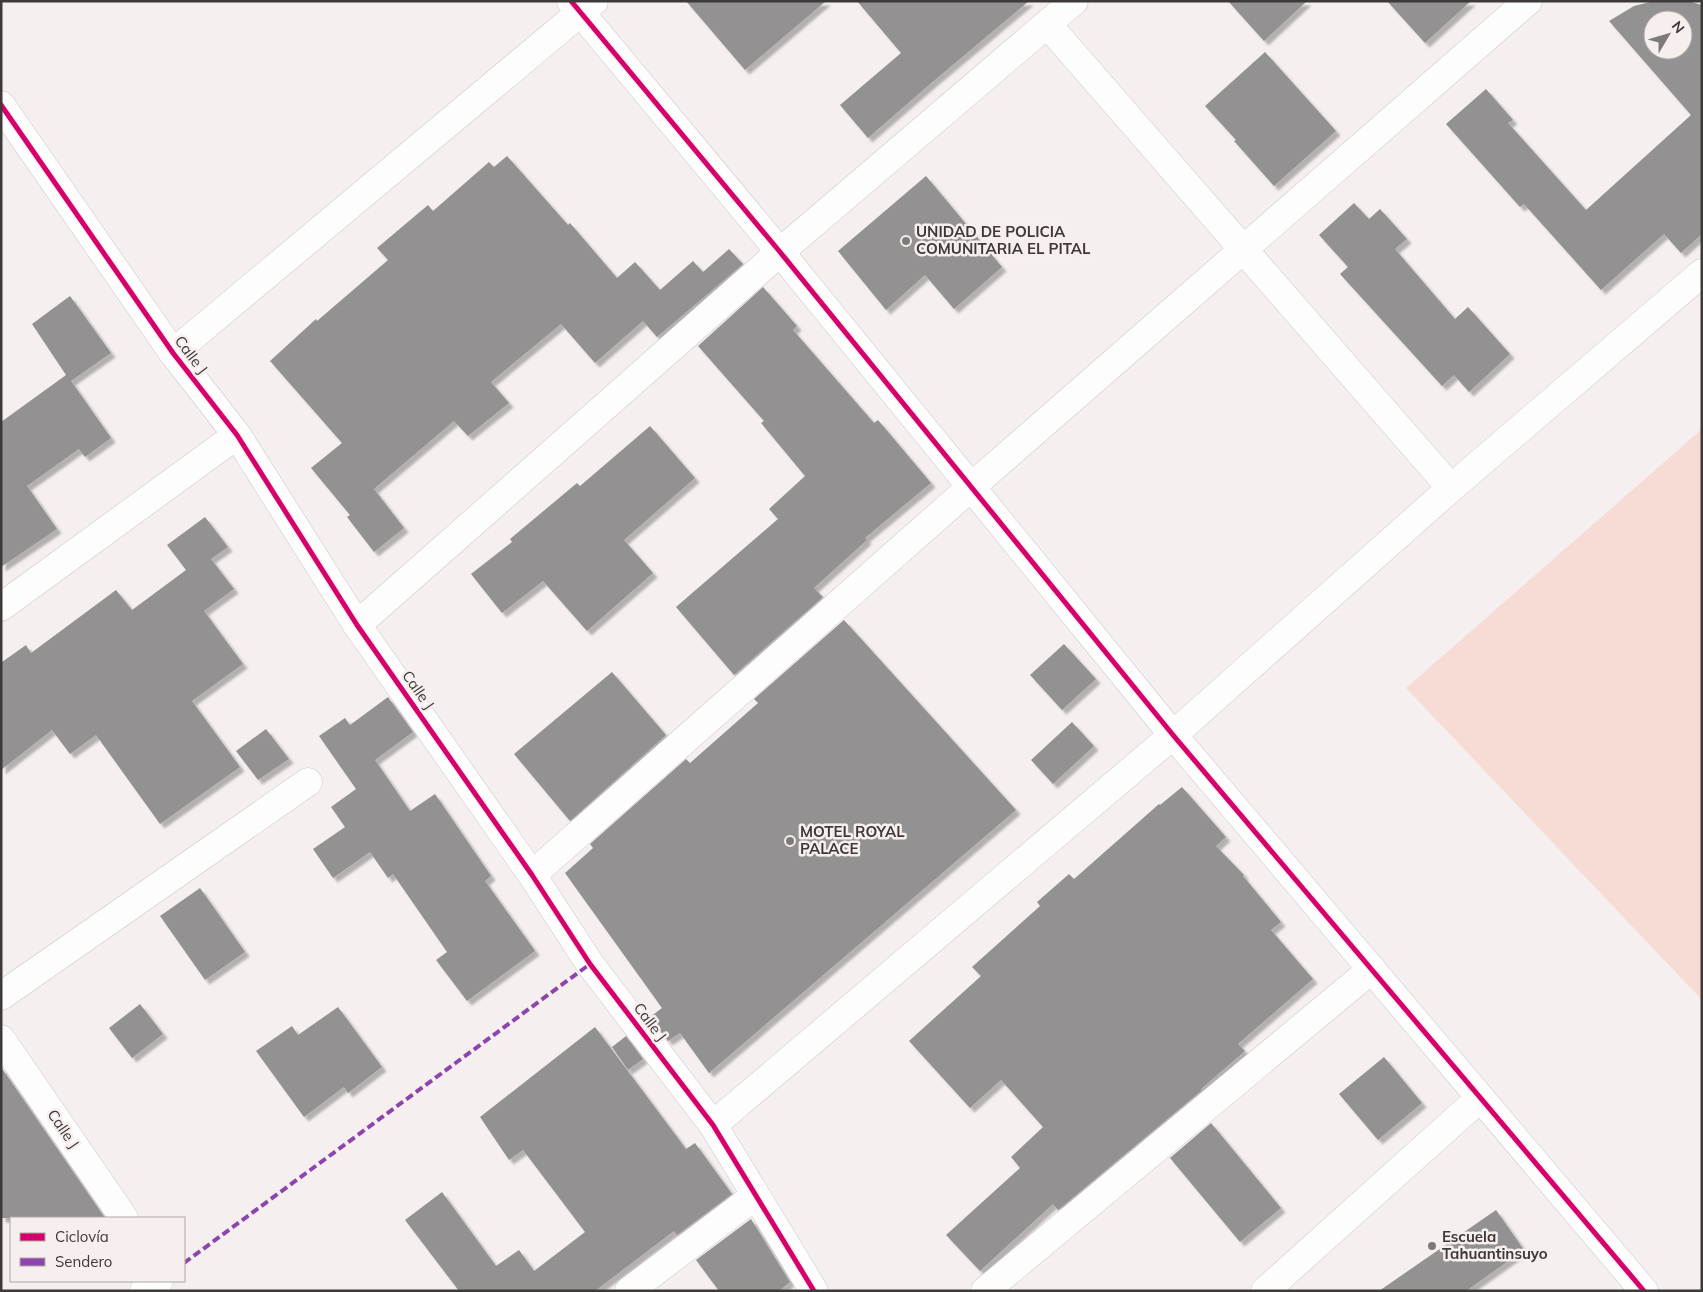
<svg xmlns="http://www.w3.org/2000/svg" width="1703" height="1292" viewBox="0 0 1703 1292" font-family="Mulish,sans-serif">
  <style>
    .green { fill: #f7dcd5 }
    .building { fill: #939192; fill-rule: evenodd; filter: url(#shadow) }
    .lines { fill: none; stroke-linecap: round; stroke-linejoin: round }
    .minor-casing { stroke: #cbc8c7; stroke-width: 29 }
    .minor { stroke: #fefdfd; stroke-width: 28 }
    .quiet { stroke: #8e44ad; stroke-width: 4; stroke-dasharray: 8 4; stroke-linecap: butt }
    .cycleway-casing { stroke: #f7efed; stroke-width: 8 }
    .cycleway { stroke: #d6006c; stroke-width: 5 }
    .poi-dot { fill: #7d7a79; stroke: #f7efed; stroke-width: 2 }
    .labels { text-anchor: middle; stroke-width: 5; stroke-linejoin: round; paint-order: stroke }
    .poi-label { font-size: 15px; font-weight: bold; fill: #3d3a39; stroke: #f7efed; text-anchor: start }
    .street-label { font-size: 15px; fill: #3d3a39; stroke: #f7efed }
  </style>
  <defs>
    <filter id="shadow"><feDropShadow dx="4.5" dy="4.5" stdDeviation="1" flood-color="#0004"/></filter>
  </defs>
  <rect width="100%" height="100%" fill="#f5f0ef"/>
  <polygon class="green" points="1702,429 1702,1000 1406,688"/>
  <g class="building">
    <polygon points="686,1 826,1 745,70"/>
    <polygon points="857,1 1029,1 929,85 868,138 840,105 901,53"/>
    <polygon points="1228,1 1307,1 1264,41"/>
    <polygon points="1387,1 1471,1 1425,43"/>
    <path d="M1654 1H1688L1702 5V234L1681 253 1664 234 1601 290 1524 204 1520 207 1446 124 1486 89 1513 120 1508 123 1586 210 1691 115 1609 21 1634 6ZM1653 20H1683V50H1653Z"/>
    <polygon points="1265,52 1336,131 1274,186 1234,141 1236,140 1205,106"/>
    <polygon points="507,156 568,225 570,223 617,278 635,262 660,290 693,261 703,272 729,249 743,264 657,337 643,321 595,363 561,324 491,382 509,403 468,436 454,421 374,489 404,528 374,552 347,517 350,515 311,468 342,443 270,361 316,319 317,321 388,260 377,248 428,205 433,211 489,162 494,167"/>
    <polygon points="926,176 1002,267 954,309 925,275 886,310 838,251"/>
    <polygon points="1354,203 1369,219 1380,209 1407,239 1395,249 1455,319 1468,307 1510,354 1469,392 1454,375 1442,386 1340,274 1348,267 1319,235"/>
    <polygon points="763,287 797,326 793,330 874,423 878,420 931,483 865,538 867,540 814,588 823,597 734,675 676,607 778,519 769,509 805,476 761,423 764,421 698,346"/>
    <polygon points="70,296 111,353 71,381 111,438 85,457 79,449 27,486 57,529 1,567 1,422 66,375 32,324"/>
    <polygon points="650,426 695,478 624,540 653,573 587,631 543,581 502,613 471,574 512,542 510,539 577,483 580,486"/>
    <polygon points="205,517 228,547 211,559 234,589 204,611 243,664 192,701 240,767 160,824 96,735 70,754 52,730 1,770 2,662 26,645 31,653 116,590 132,610 186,570 167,545"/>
    <polygon points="844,620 1016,810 709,1073 680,1033 668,1041 650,1017 662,1008 565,873 593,848 590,844 686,759 690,763 758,703 754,699"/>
    <polygon points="1064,644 1096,679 1062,710 1030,675"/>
    <polygon points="612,672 666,735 570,821 514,754"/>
    <polygon points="388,697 413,732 375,760 410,811 435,794 491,876 485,881 535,951 467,1001 436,960 447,952 393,874 388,878 370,852 333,878 313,849 345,827 331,807 356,789 319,736 345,718 350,725"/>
    <polygon points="1072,722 1094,746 1053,784 1031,760"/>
    <polygon points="266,729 289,759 258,780 236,751"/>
    <polygon points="1182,787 1226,837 1216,846 1244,875 1243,876 1281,922 1271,930 1313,979 1238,1044 1245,1051 1201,1089 1201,1091 1058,1210 1053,1204 980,1271 946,1235 1020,1168 1011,1157 1043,1127 1001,1080 970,1108 909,1041 981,976 972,967 1040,906 1037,902 1069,874 1074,879 1159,804 1160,805"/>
    <polygon points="200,888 245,952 205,980 160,916"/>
    <polygon points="140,1004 163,1034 132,1058 109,1028"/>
    <polygon points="338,1007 382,1067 348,1093 344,1087 304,1117 256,1051 292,1026 298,1035"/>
    <polygon points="595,1027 686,1149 695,1143 732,1194 677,1235 674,1231 595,1291 459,1291 405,1220 442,1192 496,1266 519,1250 534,1271 585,1232 523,1150 509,1160 480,1117"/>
    <polygon points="626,1036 643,1059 628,1070 612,1047"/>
    <polygon points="1384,1057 1422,1103 1378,1140 1339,1094"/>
    <polygon points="1,1067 105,1218 1,1218"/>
    <polygon points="1211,1123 1281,1208 1240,1242 1170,1158"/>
    <polygon points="1496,1210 1524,1250 1466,1291 1379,1291"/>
    <polygon points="751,1219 790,1282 779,1291 719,1291 696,1260"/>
  </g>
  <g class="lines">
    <g class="minor-casing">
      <g id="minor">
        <polyline points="571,1 780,252 1173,735 1644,1291"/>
        <polyline points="1047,24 1451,488"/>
        <polyline points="1,105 173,353 237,435 357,625 532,875 590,964 713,1125 814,1291"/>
        <polyline points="173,353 594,1"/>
        <polyline points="1,607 237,435"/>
        <polyline points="357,625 780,252 1074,1"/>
        <polyline points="532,875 971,487 1528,1"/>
        <polyline points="1,996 308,782"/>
        <polyline points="1,1039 124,1218"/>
        <polyline points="713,1125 1173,735 1451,488 1702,273"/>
        <polyline points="144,1291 159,1281"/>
        <polyline points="629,1291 755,1196"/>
        <polyline points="985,1291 1372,969"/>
        <polyline points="1265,1291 1480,1098"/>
      </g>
    </g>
    <use href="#minor" class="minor"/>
    <polyline class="quiet" points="184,1263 590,964"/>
    <g class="cycleway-casing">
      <g id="cycleway">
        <polyline points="571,1 780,252 1173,735 1644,1291"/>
        <polyline points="1,105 173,353 237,435 357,625 532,875 590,964 713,1125 814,1291"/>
      </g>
    </g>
    <use href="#cycleway" class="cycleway"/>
  </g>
  <g class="poi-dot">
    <circle cx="906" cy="241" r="5"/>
    <circle cx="790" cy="841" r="5"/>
    <circle cx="1432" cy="1246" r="5"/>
  </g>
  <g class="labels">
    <g class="poi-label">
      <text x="916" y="237">UNIDAD DE POLICIA<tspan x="916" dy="17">COMUNITARIA EL PITAL</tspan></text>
      <text x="800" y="837">MOTEL ROYAL<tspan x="800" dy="17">PALACE</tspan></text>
      <text x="1442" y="1242">Escuela<tspan x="1442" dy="17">Tahuantinsuyo</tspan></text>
    </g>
    <g class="street-label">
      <text transform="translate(191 355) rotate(53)" y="5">Calle J</text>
      <text transform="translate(418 690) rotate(55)" y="5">Calle J</text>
      <text transform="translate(650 1022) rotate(53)" y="5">Calle J</text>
      <text transform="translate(63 1129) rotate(56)" y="5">Calle J</text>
    </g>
  </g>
  <rect width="1703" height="1292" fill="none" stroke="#3d3a39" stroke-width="5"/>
  <rect x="10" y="1217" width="175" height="65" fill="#f7efed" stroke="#ada7a5"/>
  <rect x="20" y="1233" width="25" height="8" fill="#d6006c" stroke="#ada7a5"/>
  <text x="55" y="1242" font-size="15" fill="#3d3a39">Ciclovía</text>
  <rect x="20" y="1258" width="25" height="8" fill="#8e44ad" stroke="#ada7a5"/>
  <text x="55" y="1267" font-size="15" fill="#3d3a39">Sendero</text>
  <g transform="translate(1668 35) rotate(52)"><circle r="24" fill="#f7efed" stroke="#ada7a5"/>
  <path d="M0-4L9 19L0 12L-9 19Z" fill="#7d7a79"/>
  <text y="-8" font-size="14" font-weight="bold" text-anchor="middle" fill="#3d3a39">N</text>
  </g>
</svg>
